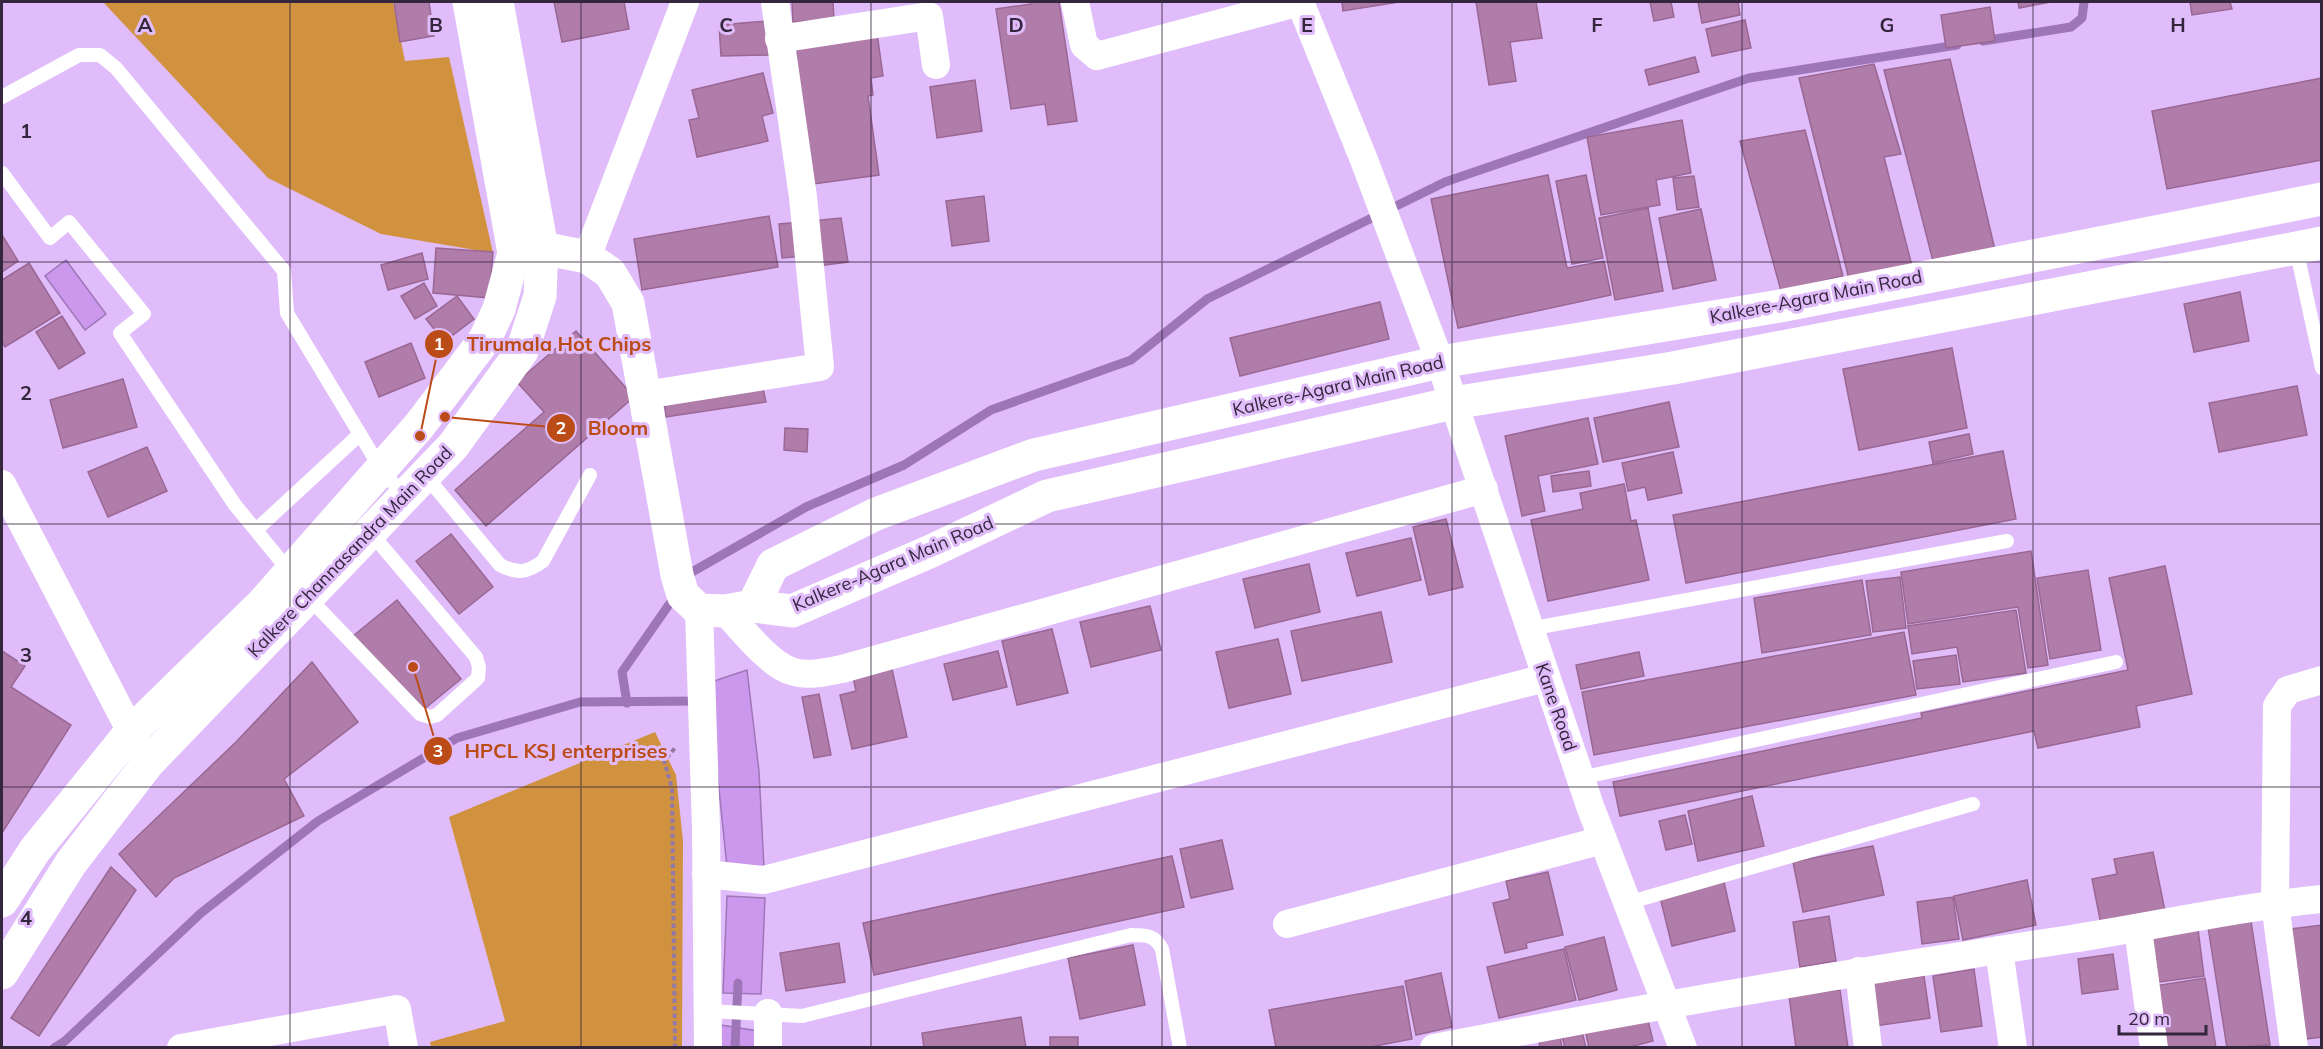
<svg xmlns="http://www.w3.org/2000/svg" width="2323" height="1049" viewBox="0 0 2323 1049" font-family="Mulish,sans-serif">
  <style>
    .green { fill: #d0923f }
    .water { fill: #cb98ed; stroke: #9e76b8; stroke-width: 1.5 }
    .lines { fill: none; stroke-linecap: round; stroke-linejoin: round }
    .stream { stroke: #9e76b8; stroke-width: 9 }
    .building { fill: #b07caa; stroke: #9a6794; stroke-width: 1.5 }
    .path { stroke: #9379a5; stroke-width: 4; stroke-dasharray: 4.5 3; stroke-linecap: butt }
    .lane { stroke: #fff; stroke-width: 14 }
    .street { stroke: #fff; stroke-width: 28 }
    .secondary { stroke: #fff; stroke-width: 33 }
    .grid { fill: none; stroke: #34263d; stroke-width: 1.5; stroke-opacity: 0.55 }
    .labels { text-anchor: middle; stroke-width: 6; stroke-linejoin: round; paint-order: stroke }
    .street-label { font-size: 18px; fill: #34263d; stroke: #e0bdfa }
    .grid-label { font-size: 20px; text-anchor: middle; font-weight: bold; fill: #34263d; stroke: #e0bdfa; stroke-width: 6; stroke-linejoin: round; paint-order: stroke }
    .leader { fill: none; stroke: #bb4c18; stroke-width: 2 }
    .callout-dot { fill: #bb4c18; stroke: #e0bdfa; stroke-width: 2 }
    .mark-label { font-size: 18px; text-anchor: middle; font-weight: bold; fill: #fff }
    .callout-label { font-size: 20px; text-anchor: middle; font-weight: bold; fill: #bb4c18; stroke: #e0bdfa; stroke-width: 6; stroke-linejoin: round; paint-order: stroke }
  </style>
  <rect width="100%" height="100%" fill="#e0bdfa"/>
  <g class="green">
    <polygon points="103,2 393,2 405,61 449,57 493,253 381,234 268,178"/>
    <polygon points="655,732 676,775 683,841 682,1047 431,1047 430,1042 505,1021 449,817"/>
  </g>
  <g class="water">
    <polygon points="66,260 106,314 85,330 45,276"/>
    <polygon points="747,670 759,771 764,868 727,867 708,683"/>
    <polygon points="727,896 765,898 761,994 723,993"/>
    <polygon points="721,1025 758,1031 758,1047 720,1048"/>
  </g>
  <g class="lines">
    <g class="stream">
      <polyline points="1983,41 2071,27 2082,18 2084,2"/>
      <polyline points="687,579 692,572 806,507 904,465 991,410 1131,360 1207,299 1445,182 1749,78 1957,45"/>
      <polyline points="627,703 622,672 675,596"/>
      <polyline points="54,1048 65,1041 201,913 318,821 457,738 580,702 698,701"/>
      <polyline points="735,1048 738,983"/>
    </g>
  </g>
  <g class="building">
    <polygon points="394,2 429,2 434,36 400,42"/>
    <polygon points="554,2 624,2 629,29 562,42"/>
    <polygon points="792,2 833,2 834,20 793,22"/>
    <polygon points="1031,2 1059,2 1077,121 1048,125 1045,104 1011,109 996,9 1031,4"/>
    <polygon points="1342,2 1399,2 1343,11"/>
    <polygon points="1476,2 1536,2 1542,38 1510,42 1516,81 1489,85"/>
    <polygon points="1650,2 1671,2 1674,17 1654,21"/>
    <polygon points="1698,2 1738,2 1740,15 1702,23"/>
    <polygon points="2018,2 2051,2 2019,8"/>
    <polygon points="2190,2 2230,2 2232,9 2192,15"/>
    <polygon points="1990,7 1995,41 1946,48 1941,15"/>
    <polygon points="1745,20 1751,48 1712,56 1706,29"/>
    <polygon points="767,21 769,55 721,56 719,25"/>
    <polygon points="877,33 883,76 871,78 873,95 868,96 879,175 806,185 786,46"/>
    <polygon points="1695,57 1699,72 1649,85 1645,70"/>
    <polygon points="1950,59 1995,250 1933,261 1884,70"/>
    <polygon points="1874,64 1901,154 1884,157 1912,266 1849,279 1799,78"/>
    <polygon points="763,73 773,113 762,116 768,141 697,157 689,120 699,118 692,90"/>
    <polygon points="2322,78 2322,160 2167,189 2152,111"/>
    <polygon points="975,80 982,131 937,138 930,87"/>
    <polygon points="1682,120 1691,173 1656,180 1660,205 1601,215 1587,137"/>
    <polygon points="1805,130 1843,276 1781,291 1740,141"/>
    <polygon points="1548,175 1567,268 1604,261 1611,295 1458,328 1431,199"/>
    <polygon points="1586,175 1603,258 1572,264 1556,181"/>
    <polygon points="1694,176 1699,207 1677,210 1673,178"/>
    <polygon points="984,196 989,241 952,246 946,201"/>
    <polygon points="1648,208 1663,291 1615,300 1599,218"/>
    <polygon points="1701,209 1716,280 1673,289 1659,218"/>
    <polygon points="769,216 778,267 642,290 634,239"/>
    <polygon points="841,218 848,262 818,266 812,221"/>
    <polygon points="802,222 804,256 782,258 779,224"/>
    <polygon points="2,235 18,261 2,272"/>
    <polygon points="436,248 493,252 489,298 433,293"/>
    <polygon points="422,253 428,279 388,290 381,265"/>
    <polygon points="29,263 60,313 5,347 2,341 2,280"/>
    <polygon points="424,283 437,306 415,319 401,296"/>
    <polygon points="2240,292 2249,341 2194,352 2184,304"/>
    <polygon points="457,296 474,319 444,342 426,319"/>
    <polygon points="1380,302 1389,339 1240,376 1230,338"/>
    <polygon points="62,316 85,353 59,369 36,332"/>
    <polygon points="576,331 634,397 486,526 455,490 544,412 517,382"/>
    <polygon points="411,343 425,378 379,397 365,362"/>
    <polygon points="1952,348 1967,428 1859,450 1843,369"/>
    <polygon points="123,379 137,427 63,448 50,400"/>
    <polygon points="762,384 766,402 666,417 664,399"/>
    <polygon points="2297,386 2307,435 2219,452 2209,403"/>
    <polygon points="1669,402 1679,447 1603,462 1594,418"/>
    <polygon points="1588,418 1598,464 1538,476 1545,511 1522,516 1505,436"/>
    <polygon points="785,428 808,429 807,452 784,450"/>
    <polygon points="1969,434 1973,454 1933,463 1929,442"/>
    <polygon points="147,447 167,491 108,517 88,472"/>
    <polygon points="2003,451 2016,519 1686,583 1673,515"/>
    <polygon points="1673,452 1682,493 1648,500 1645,487 1628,491 1622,463"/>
    <polygon points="1589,471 1591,486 1553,492 1551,476"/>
    <polygon points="1624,484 1631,521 1636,520 1649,580 1548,601 1531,520 1583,509 1580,493"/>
    <polygon points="1446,519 1463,587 1429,595 1413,527"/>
    <polygon points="451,534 493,587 459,614 416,561"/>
    <polygon points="1411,538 1421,580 1357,596 1346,553"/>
    <polygon points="2031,551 2048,665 2028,668 2018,607 1908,624 1901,572"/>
    <polygon points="1309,564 1320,612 1255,628 1243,579"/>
    <polygon points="2165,566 2192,694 2136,706 2140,727 2038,748 2034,731 1620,816 1613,782 1922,718 1921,713 2128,670 2109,578"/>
    <polygon points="2088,570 2101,650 2050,659 2037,578"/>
    <polygon points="1900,577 1906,628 1873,632 1866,581"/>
    <polygon points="1862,580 1871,635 1762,653 1754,598"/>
    <polygon points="397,600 461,679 417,715 353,636"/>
    <polygon points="1150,606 1161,650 1091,667 1080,622"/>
    <polygon points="2016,610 2026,673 1963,682 1957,647 1912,654 1908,626"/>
    <polygon points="1381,612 1392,662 1302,681 1291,631"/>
    <polygon points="1052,629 1068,693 1017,705 1002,641"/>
    <polygon points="1904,632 1916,695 1594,755 1582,692"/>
    <polygon points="1278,639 1291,694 1229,708 1216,652"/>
    <polygon points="2,651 25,666 11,687 71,725 2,833"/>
    <polygon points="998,651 1007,687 953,700 944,664"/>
    <polygon points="1639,652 1644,676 1581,689 1576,665"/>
    <polygon points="1956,655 1960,684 1917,689 1913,661"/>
    <polygon points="312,662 358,722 284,779 304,816 174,878 156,897 119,854 236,742"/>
    <polygon points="892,669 907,737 852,749 840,695 856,691 853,677"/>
    <polygon points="819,694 831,755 814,758 802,697"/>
    <polygon points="1752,796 1764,846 1698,861 1688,811"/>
    <polygon points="1685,815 1692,844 1666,850 1659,821"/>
    <polygon points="1222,840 1233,889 1191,898 1180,849"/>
    <polygon points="1873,846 1884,895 1803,912 1793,862"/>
    <polygon points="2153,852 2165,911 2101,924 2092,879 2117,874 2114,859"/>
    <polygon points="1172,856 1184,907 874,975 863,923"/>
    <polygon points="111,867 136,890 39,1036 11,1018"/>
    <polygon points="1548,872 1563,935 1526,943 1527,948 1505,953 1493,903 1510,899 1506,881"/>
    <polygon points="2027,880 2036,925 1963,940 1954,896"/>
    <polygon points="1724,882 1735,931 1672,946 1660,897"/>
    <polygon points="1953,897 1959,939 1922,944 1917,902"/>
    <polygon points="1829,916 1836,961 1800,967 1793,922"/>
    <polygon points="2251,921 2270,1045 2227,1048 2208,927"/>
    <polygon points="2322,925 2322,1037 2298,1040 2283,930"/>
    <polygon points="2198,929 2204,976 2152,983 2145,937"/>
    <polygon points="1604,937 1617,990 1579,1000 1565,947"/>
    <polygon points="839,943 845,982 786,991 780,953"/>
    <polygon points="1133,945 1145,1005 1080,1019 1068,958"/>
    <polygon points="1564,949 1576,1000 1499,1018 1487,967"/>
    <polygon points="2113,954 2118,989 2082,994 2078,959"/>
    <polygon points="1974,969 1982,1026 1941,1032 1933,976"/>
    <polygon points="1441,973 1452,1027 1416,1035 1405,981"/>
    <polygon points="1924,976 1930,1018 1875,1026 1869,984"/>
    <polygon points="2205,978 2216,1048 2164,1048 2154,986"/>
    <polygon points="1403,986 1412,1039 1365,1048 1276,1048 1269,1010"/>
    <polygon points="1840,990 1848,1048 1796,1048 1789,996"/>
    <polygon points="1647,1016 1653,1041 1626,1048 1589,1048 1585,1030"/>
    <polygon points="1021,1017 1026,1048 924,1048 922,1033"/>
    <polygon points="1582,1031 1586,1048 1565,1048 1562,1036"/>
    <polygon points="1560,1036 1562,1048 1540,1048 1539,1041"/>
    <rect x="1050" y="1037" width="28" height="11"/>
  </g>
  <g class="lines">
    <polyline class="path" points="675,1048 672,788 664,761 675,748"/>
    <g class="lane">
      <polyline points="2,97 79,55 100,55 116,68 284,271 287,313 381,469 404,496"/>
      <polyline points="2,173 50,238 69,222 144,314 120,333 235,505 290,572"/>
      <polyline points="2296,248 2322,368"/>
      <path d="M425 475 500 565C517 574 527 573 543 561L590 475"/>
      <polyline points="256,530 360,434"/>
      <polyline points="308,597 420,714 430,717 437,715 478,678 479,667 476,657 370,532"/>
      <polyline points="1529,629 2007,541"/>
      <polyline points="1580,778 2116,662"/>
      <polyline points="1627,903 1973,804"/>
      <path d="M708 1011 802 1016 1131 935C1146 935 1155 935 1162 949L1180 1048"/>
    </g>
    <g class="street">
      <polyline points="1075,2 1084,45 1097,56 1300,2"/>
      <polyline points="1300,2 1364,160 1440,362 1590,806 1683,1048"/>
      <polyline points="779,39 929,16 936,65"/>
      <polyline points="587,257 685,2"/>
      <polyline points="645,395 820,367 803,197 775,2"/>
      <polyline points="2,484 141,751"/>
      <polyline points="699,610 706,829 708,1048"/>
      <path d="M725 611C741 628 769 664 791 671 807 677 825 672 842 669L1484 489"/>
      <polyline points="706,874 764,880 1545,678"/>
      <polyline points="1287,924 1603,840"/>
      <polyline points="2138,929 2154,1048"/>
      <polyline points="1999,950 2013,1048"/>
      <polyline points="1859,971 1868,1048"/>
      <polyline points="768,1013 768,1048"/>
      <polyline points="181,1048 397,1009 404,1048"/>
      <path d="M1434 1048C1646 1007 1858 971 2071 939 2155 926 2237 907 2322 899"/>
      <polyline points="2294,1048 2275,903 2277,706 2288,690 2322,680"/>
    </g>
    <g class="secondary">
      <polyline points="514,253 542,248 587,257 610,273 628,303 677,575 683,595 699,610 725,611 753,606 792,611 929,552 1047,496 1453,403 1673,368 2322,243"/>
      <polyline points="753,606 773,565 876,514 1034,455 1440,362 1780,306 2322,199"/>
      <polyline points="2,901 35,850 130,733 263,603 419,426 485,339 499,309 514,253 469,2"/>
      <polyline points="2,973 71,863 148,763 453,446 522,351 540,296 542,248 497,2"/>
    </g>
  </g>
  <path class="grid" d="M290 2V1048M581 2V1048M871 2V1048M1162 2V1048M1452 2V1048M1742 2V1048M2033 2V1048M2 262H2322M2 524H2322M2 787H2322"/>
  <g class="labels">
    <g class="street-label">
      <text transform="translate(1816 297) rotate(-11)" y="6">Kalkere-Agara Main Road</text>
      <text transform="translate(1338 386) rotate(-13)" y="6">Kalkere-Agara Main Road</text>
      <text transform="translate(350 552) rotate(-46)" y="6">Kalkere Channasandra Main Road</text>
      <text transform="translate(893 564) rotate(-23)" y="6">Kalkere-Agara Main Road</text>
      <text transform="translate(1556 707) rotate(71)" y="6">Kane Road</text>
    </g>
  </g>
  <g class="grid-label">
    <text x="145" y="32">A</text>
    <text x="436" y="32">B</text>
    <text x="726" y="32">C</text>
    <text x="1016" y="32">D</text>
    <text x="1307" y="32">E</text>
    <text x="1597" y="32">F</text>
    <text x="1887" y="32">G</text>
    <text x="2178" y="32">H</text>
    <text x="26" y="138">1</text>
    <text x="26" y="400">2</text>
    <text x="26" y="662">3</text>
    <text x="26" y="925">4</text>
  </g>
  <path class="leader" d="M420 436L439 344M445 417L561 428M413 667L438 751"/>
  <g class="callout-dot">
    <circle cx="420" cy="436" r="6"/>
    <circle cx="445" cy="417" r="6"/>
    <circle cx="413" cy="667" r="6"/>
    <circle cx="439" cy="344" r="15"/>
    <circle cx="561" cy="428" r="15"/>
    <circle cx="438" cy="751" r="15"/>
  </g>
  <g class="mark-label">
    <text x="439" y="350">1</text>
    <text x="561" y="434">2</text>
    <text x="438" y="757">3</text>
  </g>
  <g class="callout-label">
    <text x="559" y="351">Tirumala Hot Chips</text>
    <text x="618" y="435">Bloom</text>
    <text x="566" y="758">HPCL KSJ enterprises</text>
  </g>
  <rect width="2323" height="1049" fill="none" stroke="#34263d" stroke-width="6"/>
  <path d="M2119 1025v9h87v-9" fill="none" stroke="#34263d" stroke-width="3"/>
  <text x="2128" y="1025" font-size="18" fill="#34263d" stroke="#e0bdfa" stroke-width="4.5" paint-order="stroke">20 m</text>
</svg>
